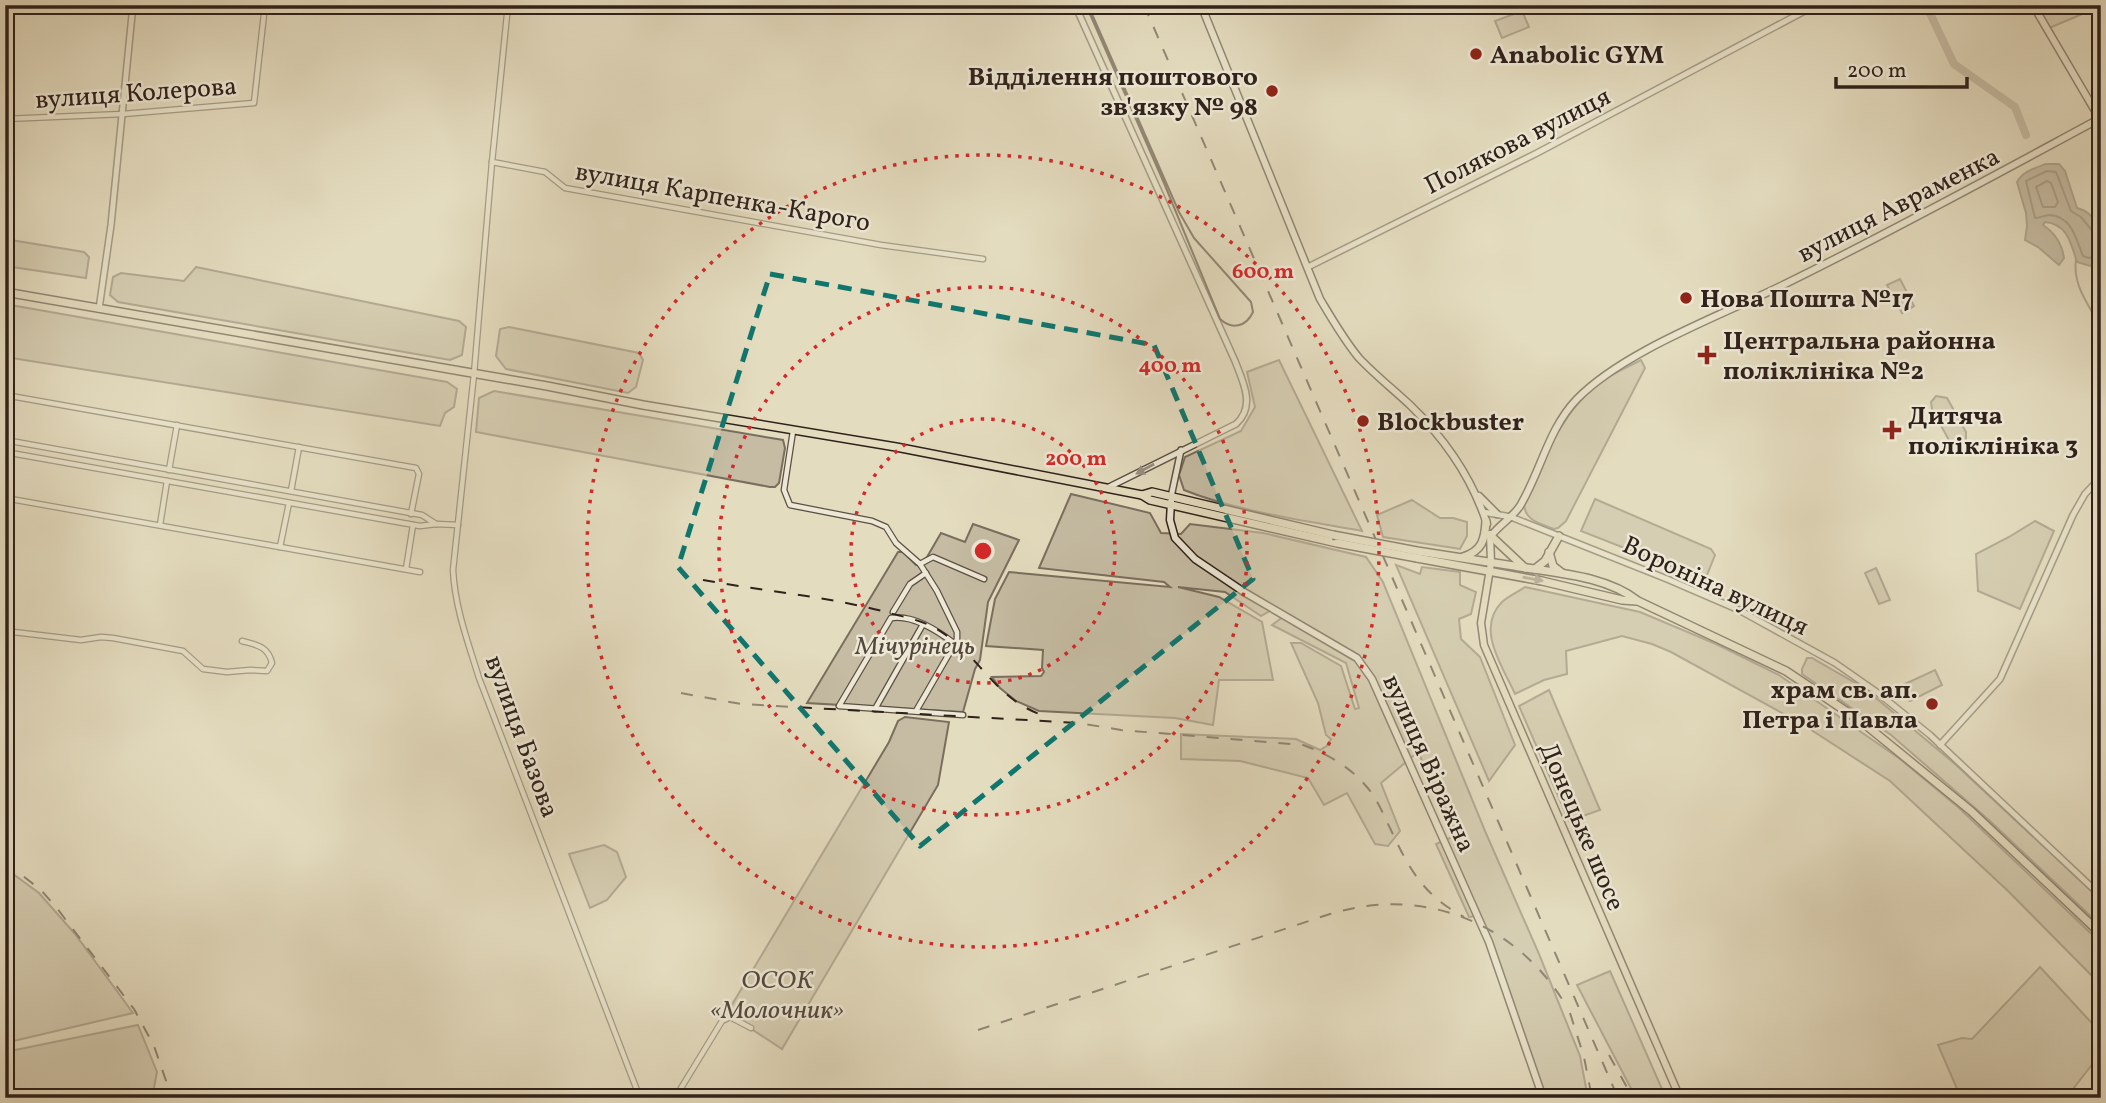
<svg xmlns="http://www.w3.org/2000/svg" width="2106" height="1103" viewBox="0 0 2106 1103" font-family="Vollkorn,serif">
  <style>
    .green { fill: #c5bca3; stroke: #7a6e5f; stroke-width: 2 }
    .water { fill: #a69c87; stroke: #766b5c; stroke-width: 2 }
    .lines { fill: none; stroke-linecap: round; stroke-linejoin: round }
    .shore { stroke: #6a5e51; stroke-width: 2 }
    .stream { stroke: #766b5c; stroke-width: 2 }
    .river { stroke: #a69c87; stroke-width: 8 }
    .minor-casing { stroke: #5c5044; stroke-width: 7 }
    .tertiary-casing { stroke: #5c5044; stroke-width: 8 }
    .secondary-casing { stroke: #2f211b; stroke-width: 9 }
    .primary-casing { stroke: #2f211b; stroke-width: 9 }
    .trunk-casing { stroke: #2f211b; stroke-width: 10 }
    .minor { stroke: #ede8d5; stroke-width: 4.5 }
    .tertiary { stroke: #ede8d5; stroke-width: 5 }
    .secondary { stroke: #ede8d5; stroke-width: 6 }
    .primary { stroke: #e4dcbf; stroke-width: 6 }
    .trunk { stroke: #e4dcbf; stroke-width: 7 }
    .tram { stroke: #2f211b; stroke-width: 2 }
    .rail { stroke: #2f211b; stroke-width: 2; stroke-dasharray: 12 12; stroke-linecap: butt }
    .trunk-bridge-casing { stroke: #2f211b; stroke-width: 10; stroke-linecap: butt }
    .trunk-bridge { stroke: #e4dcbf; stroke-width: 7 }
    .oneway { fill: #988e81 }
    .oneway2 { fill: #8a7e6d }
    .marked { fill: none; stroke: #0f766e; stroke-width: 5; stroke-dasharray: 14 9; stroke-linejoin: round }
    .ring { fill: none; stroke: #d62828; stroke-width: 3.5; stroke-dasharray: 3.5 7 }
    .poi-dot { fill: #8f2418; stroke: #ede8d5; stroke-width: 2.5 }
    .labels { text-anchor: middle; stroke-width: 5; stroke-linejoin: round; paint-order: stroke }
    .poi-label { font-size: 26px; font-weight: bold; fill: #2f211b; stroke: #ede8d5; text-anchor: start }
    .street-label { font-size: 26px; fill: #2f211b; stroke: #ede8d5 }
    .park-label { font-size: 26px; font-style: italic; fill: #54483d; stroke: #ede8d5 }
    .centre { fill: #d62828; stroke: #ede8d5; stroke-width: 3.5 }
    .ring-label { font-size: 21px; text-anchor: middle; font-weight: bold; fill: #d62828; stroke: #ede8d5; stroke-width: 5; stroke-linejoin: round; paint-order: stroke }
  </style>
  <rect width="100%" height="100%" fill="#e4dcbf"/>
  <filter id="stains"><feTurbulence type="fractalNoise" baseFrequency=".00286" numOctaves="4"/><feColorMatrix values="0 0 0 0 .2 0 0 0 0 .09 0 0 0 0 .02 0 0 0 .5 -.17"/></filter>
  <radialGradient id="worn" r=".72"><stop offset=".6" stop-color="#630" stop-opacity="0"/><stop offset="1" stop-color="#630" stop-opacity=".3"/></radialGradient>
  <g class="green">
    <polygon points="2033,5 2101,5 2101,6 2047,29"/>
    <polygon points="1522,11 1529,27 1502,38 1495,21"/>
    <polygon points="5,239 84,252 89,257 86,278 5,266"/>
    <polygon points="196,267 459,321 466,327 462,355 450,360 118,302 110,295 113,277 121,273 184,281"/>
    <polygon points="1900,279 1914,306 1902,313 1887,285"/>
    <polygon points="5,304 447,382 457,389 454,407 445,413 440,426 5,357"/>
    <polygon points="509,327 639,353 643,360 636,387 628,393 506,369 496,356 500,329"/>
    <path d="M1279 360 1362 531C1306 521 1236 511 1184 490L1179 475 1185 457 1241 431 1255 407 1247 372Z"/>
    <path d="M1641 360 1645 368 1566 521 1558 528 1554 529C1540 523 1525 521 1524 504 1545 458 1562 407 1607 378 1618 371 1630 366 1641 360Z"/>
    <polygon points="494,391 783,440 785,448 779,483 775,487 770,487 476,432 479,398"/>
    <polygon points="1936,396 1947,398 1966,432 1966,439 1962,445 1951,444 1932,409 1931,402"/>
    <polygon points="1071,494 1150,513 1161,533 1181,534 1190,524 1263,533 1366,557 1383,582 1485,831 1539,954 1580,1056 1588,1098 1543,1098 1478,916 1469,917 1436,844 1457,835 1418,752 1381,783 1400,831 1388,846 1375,844 1347,793 1324,805 1308,778 1240,761 1181,759 1181,734 1296,739 1320,750 1328,745 1331,739 1326,735 1318,703 1291,643 1301,643 1341,666 1355,709 1359,708 1346,663 1272,625 1284,616 1273,609 1261,616 1225,592 1178,587 1219,597 1262,622 1273,680 1219,680 1213,725 1175,718 1039,711 1016,701 1000,688 992,677 1041,676 1044,672 1042,668 1043,650 986,646 995,599 1009,572 1170,587 1164,582 1039,568"/>
    <polygon points="1595,499 1711,549 1715,555 1707,575 1698,577 1581,531"/>
    <polygon points="1412,500 1440,518 1453,518 1467,522 1467,536 1460,549 1383,537 1377,515"/>
    <polygon points="2035,521 2054,531 2020,609 1978,591 1976,554 2009,537"/>
    <polygon points="973,524 1019,540 988,602 980,660 975,669 963,712 807,703 898,552 903,552 916,565 927,557 941,533 965,542"/>
    <polygon points="1396,565 1420,574 1422,567 1460,572 1460,585 1476,592 1471,614 1459,619 1461,639 1480,657 1515,745 1489,781"/>
    <polygon points="1876,568 1890,600 1879,604 1865,573"/>
    <path d="M1525 587 1640 612 1716 644 1779 675 1900 759 1958 807 2101 943V985L2008 891 1890 781 1802 724 1671 652 1652 644 1622 636 1566 651 1567 674 1544 680 1515 694C1503 667 1475 629 1502 602 1508 596 1518 592 1525 587Z"/>
    <polygon points="1807,658 1812,658 1864,688 1955,764 2101,900 2101,926 1990,821 1891,735 1802,674 1802,669"/>
    <polygon points="1935,670 1942,685 1910,701 1894,689"/>
    <polygon points="1549,690 1600,810 1569,821 1519,706"/>
    <polygon points="905,717 949,722 938,785 782,1049 727,1013 889,742 898,721"/>
    <polygon points="604,845 617,852 626,877 607,900 590,908 569,854"/>
    <polygon points="5,868 39,893 75,934 133,1013 5,1043"/>
    <polygon points="2040,967 2101,1033 2101,1053 2066,1098 1961,1098 1938,1045 1962,1038 1972,1039"/>
    <polygon points="1610,971 1666,1098 1636,1098 1577,985"/>
    <polygon points="138,1025 157,1072 152,1098 5,1098 5,1052"/>
  </g>
  <path class="water" d="M2046 164H2059L2065 171 2077 208C2101 214 2101 239 2101 259L2090 266 2077 262C2071 244 2068 224 2045 222L2043 225C2055 233 2062 244 2064 258L2059 265 2038 247 2025 240 2027 226 2026 213 2017 182C2023 171 2035 168 2046 164Z"/>
  <g class="lines">
    <g class="shore">
      <polygon points="2047,181 2051,183 2058,202 2055,207 2043,207 2036,187"/>
      <path d="M2101 234 2094 233 2081 217 2071 211 2056 172 2047 171 2026 181 2035 218C2040 218 2044 215 2050 215 2073 217 2076 240 2083 256L2089 258 2101 254"/>
    </g>
    <path class="stream" d="M2076 259C2072 286 2090 306 2101 328"/>
    <polyline class="river" points="1926,5 1954,64 2015,107 2026,135"/>
    <g class="minor-casing">
      <g id="minor">
        <polyline points="508,5 492,162 545,172 565,188 881,245 983,259"/>
        <polyline points="5,119 123,114 254,103 265,5"/>
        <path d="M492 162 474 374 453 570C455 608 468 642 479 678L640 1098"/>
        <polyline points="5,395 416,468 419,474 411,514"/>
        <polyline points="793,431 784,490 790,505 872,521 886,527 896,543 920,564 937,591 957,632 957,640 916,711"/>
        <polyline points="5,440 422,515 436,524"/>
        <polyline points="5,452 420,526 436,524 458,525"/>
        <polyline points="169,470 177,425"/>
        <polyline points="291,491 299,447"/>
        <polyline points="5,498 420,572"/>
        <polyline points="160,525 167,481"/>
        <polyline points="280,547 289,503"/>
        <polyline points="920,564 933,557 984,579"/>
        <polyline points="406,569 413,525"/>
        <polyline points="893,612 910,584 926,573"/>
        <path d="M5 631 81 640 101 637 113 638 183 651 203 669 227 672 250 670 267 671 272 663C268 646 257 645 242 641"/>
        <path d="M955 644C938 631 913 614 891 618L839 706 963 715"/>
        <polyline points="875,709 922,626"/>
        <polyline points="675,1098 722,1021 730,1017 751,1028"/>
      </g>
    </g>
    <g class="tertiary-casing">
      <g id="tertiary">
        <path d="M1075 5 1235 361C1243 382 1256 406 1236 424L1109 487"/>
        <polyline points="1308,267 1537,153 1816,5"/>
        <polyline points="99,309 111,225 133,5"/>
        <polyline points="1171,497 1181,450"/>
        <polyline points="1483,512 1511,517 1667,579 1739,610 1835,663 1878,693 1930,735 2101,896"/>
        <polyline points="1940,745 2000,679 2073,515 2085,494 2101,477"/>
      </g>
    </g>
    <g class="secondary-casing">
      <g id="secondary">
        <path d="M1201 5 1320 299C1332 319 1344 340 1359 358 1375 375 1394 390 1411 406 1445 439 1472 478 1487 524"/>
        <polyline points="2033,5 2101,121"/>
        <polyline points="1479,496 1497,514"/>
        <polyline points="1171,502 1170,520 1175,538 1195,559 1244,592 1357,658 1372,679 1489,942 1543,1098"/>
        <polyline points="1490,534 1491,563"/>
        <path d="M1491 536C1500 524 1512 518 1520 506 1541 471 1548 429 1577 399 1625 350 1723 315 1785 284 1891 232 1995 175 2099 119"/>
      </g>
    </g>
    <g class="primary-casing">
      <polyline id="primary" points="1491,563 1481,623 1484,645 1680,1098"/>
    </g>
    <g class="trunk-casing">
      <g id="trunk">
        <polyline points="5,292 547,386 643,405 896,447 1142,495 1150,500 1337,543"/>
        <polyline points="1142,495 1152,492 1333,535"/>
        <polyline points="1491,536 1525,568"/>
        <path d="M1417 551C1449 556 1481 561 1514 566 1554 573 1605 575 1638 601L1786 671 1862 722 1971 811 2101 934"/>
        <polyline points="1549,552 1553,566 1562,573"/>
        <path d="M1463 557C1482 551 1485 540 1486 521"/>
        <polyline points="1417,558 1542,581 1622,600 1636,601"/>
        <polyline points="1535,569 1545,561 1559,536"/>
      </g>
    </g>
    <use href="#minor" class="minor"/>
    <use href="#tertiary" class="tertiary"/>
    <use href="#secondary" class="secondary"/>
    <use href="#primary" class="primary"/>
    <use href="#trunk" class="trunk"/>
    <path class="tram" d="M1086 5 1164 183 1220 319C1232 330 1246 327 1253 312L1251 302 1194 238 1179 212 1088 5"/>
    <g class="rail">
      <polyline points="1144,5 1618,1098"/>
      <path d="M703 580C763 591 823 596 882 611 899 616 918 619 933 627 980 652 992 699 1045 716"/>
      <path d="M681 693 741 704 1079 723 1121 730 1303 745C1326 753 1350 767 1366 786 1377 798 1383 814 1390 828 1409 869 1423 895 1464 917"/>
      <polyline points="5,862 41,890 56,907 134,1009 154,1046 172,1098"/>
      <polyline points="1570,1013 1584,1057 1592,1098"/>
      <path d="M978 1030 1330 914C1424 885 1517 923 1567 1007"/>
      <polyline points="1609,1055 1633,1098"/>
    </g>
    <g class="trunk-bridge-casing">
      <g id="trunk-bridge">
        <polyline points="1333,535 1417,551"/>
        <polyline points="1337,543 1417,558"/>
      </g>
    </g>
    <use href="#trunk-bridge" class="trunk-bridge"/>
  </g>
  <defs><path id="oneway-solid" d="M-6-.8H1V-3.2L6.5 0L1 3.2V.8H-6Z" transform="scale(1.75)"/></defs>
  <use class="oneway" href="#oneway-solid" transform="translate(1145 469) rotate(151)"/>
  <use class="oneway2" href="#oneway-solid" transform="translate(1533 579) rotate(10)"/>
  <path d="M0 0H2106V1103H0ZM770 274 1154 345 1253 579 920 846 678 567Z" fill="#e4dcbf" fill-opacity=".55" fill-rule="evenodd"/>
  <path class="marked" d="M770 274 1154 345 1253 579 920 846 678 567Z"/>
  <g class="ring">
    <circle cx="983" cy="551" r="132"/>
    <circle cx="983" cy="551" r="264"/>
    <circle cx="983" cy="551" r="396"/>
  </g>
  <g class="poi-dot">
    <circle cx="1476" cy="54" r="7"/>
    <circle cx="1272" cy="91" r="7"/>
    <circle cx="1686" cy="298" r="7"/>
    <path d="M1703.5 344.5h7v7h7v7h-7v7h-7v-7h-7v-7h7z"/>
    <circle cx="1363" cy="421" r="7"/>
    <path d="M1888.5 419.5h7v7h7v7h-7v7h-7v-7h-7v-7h7z"/>
    <circle cx="1932" cy="704" r="7"/>
  </g>
  <g class="labels">
    <g class="poi-label">
      <text x="1490" y="63">Anabolic GYM</text>
      <text x="1258" y="85" text-anchor="end">Відділення поштового<tspan x="1258" dy="30">зв'язку № 98</tspan></text>
      <text x="1700" y="307">Нова Пошта №17</text>
      <text x="1723" y="349">Центральна районна<tspan x="1723" dy="30">поліклініка №2</tspan></text>
      <text x="1908" y="424">Дитяча<tspan x="1908" dy="30">поліклініка 3</tspan></text>
      <text x="1377" y="430">Blockbuster</text>
      <text x="1918" y="698" text-anchor="end">храм св. ап.<tspan x="1918" dy="30">Петра і Павла</tspan></text>
    </g>
    <g class="street-label">
      <text transform="translate(136 92) rotate(-4)" y="9">вулиця Колерова</text>
      <text transform="translate(1517 140) rotate(-27)" y="9">Полякова вулиця</text>
      <text transform="translate(723 196) rotate(10)" y="9">вулиця Карпенка-Карого</text>
      <text transform="translate(1898 204) rotate(-27)" y="9">вулиця Авраменка</text>
      <text transform="translate(1716 585) rotate(25)" y="9">Вороніна вулиця</text>
      <text transform="translate(523 736) rotate(70)" y="9">вулиця Базова</text>
      <text transform="translate(1430 763) rotate(66)" y="9">вулиця Віражна</text>
      <text transform="translate(1583 826) rotate(67)" y="9">Донецьке шосе</text>
    </g>
    <g class="park-label">
      <text x="915" y="654">Мічурінець</text>
      <text x="777" y="988">ОСОК<tspan x="777" dy="30">«Молочник»</tspan></text>
    </g>
  </g>
  <circle cx="983" cy="551" r="10" class="centre"/>
  <g class="ring-label">
    <text x="1263" y="278">600 m</text>
    <text x="1170" y="372">400 m</text>
    <text x="1076" y="465">200 m</text>
  </g>
  <rect width="2106" height="1103" fill="none" stroke="#e4dcbf" stroke-width="28"/>
  <rect x="7" y="7" width="2092" height="1089" fill="none" stroke="#2f211b" stroke-width="3.5"/>
  <rect x="14" y="14" width="2078" height="1075" fill="none" stroke="#2f211b" stroke-width="2"/>
  <path d="M1836 77v10h131v-10" fill="none" stroke="#2f211b" stroke-width="3.5"/>
  <text x="1847" y="77" font-size="21" fill="#2f211b" stroke="#ede8d5" stroke-width="5" paint-order="stroke">200 m</text>
  <rect width="100%" height="100%" filter="url(#stains)"/>
  <rect width="100%" height="100%" fill="url(#worn)"/>
</svg>
